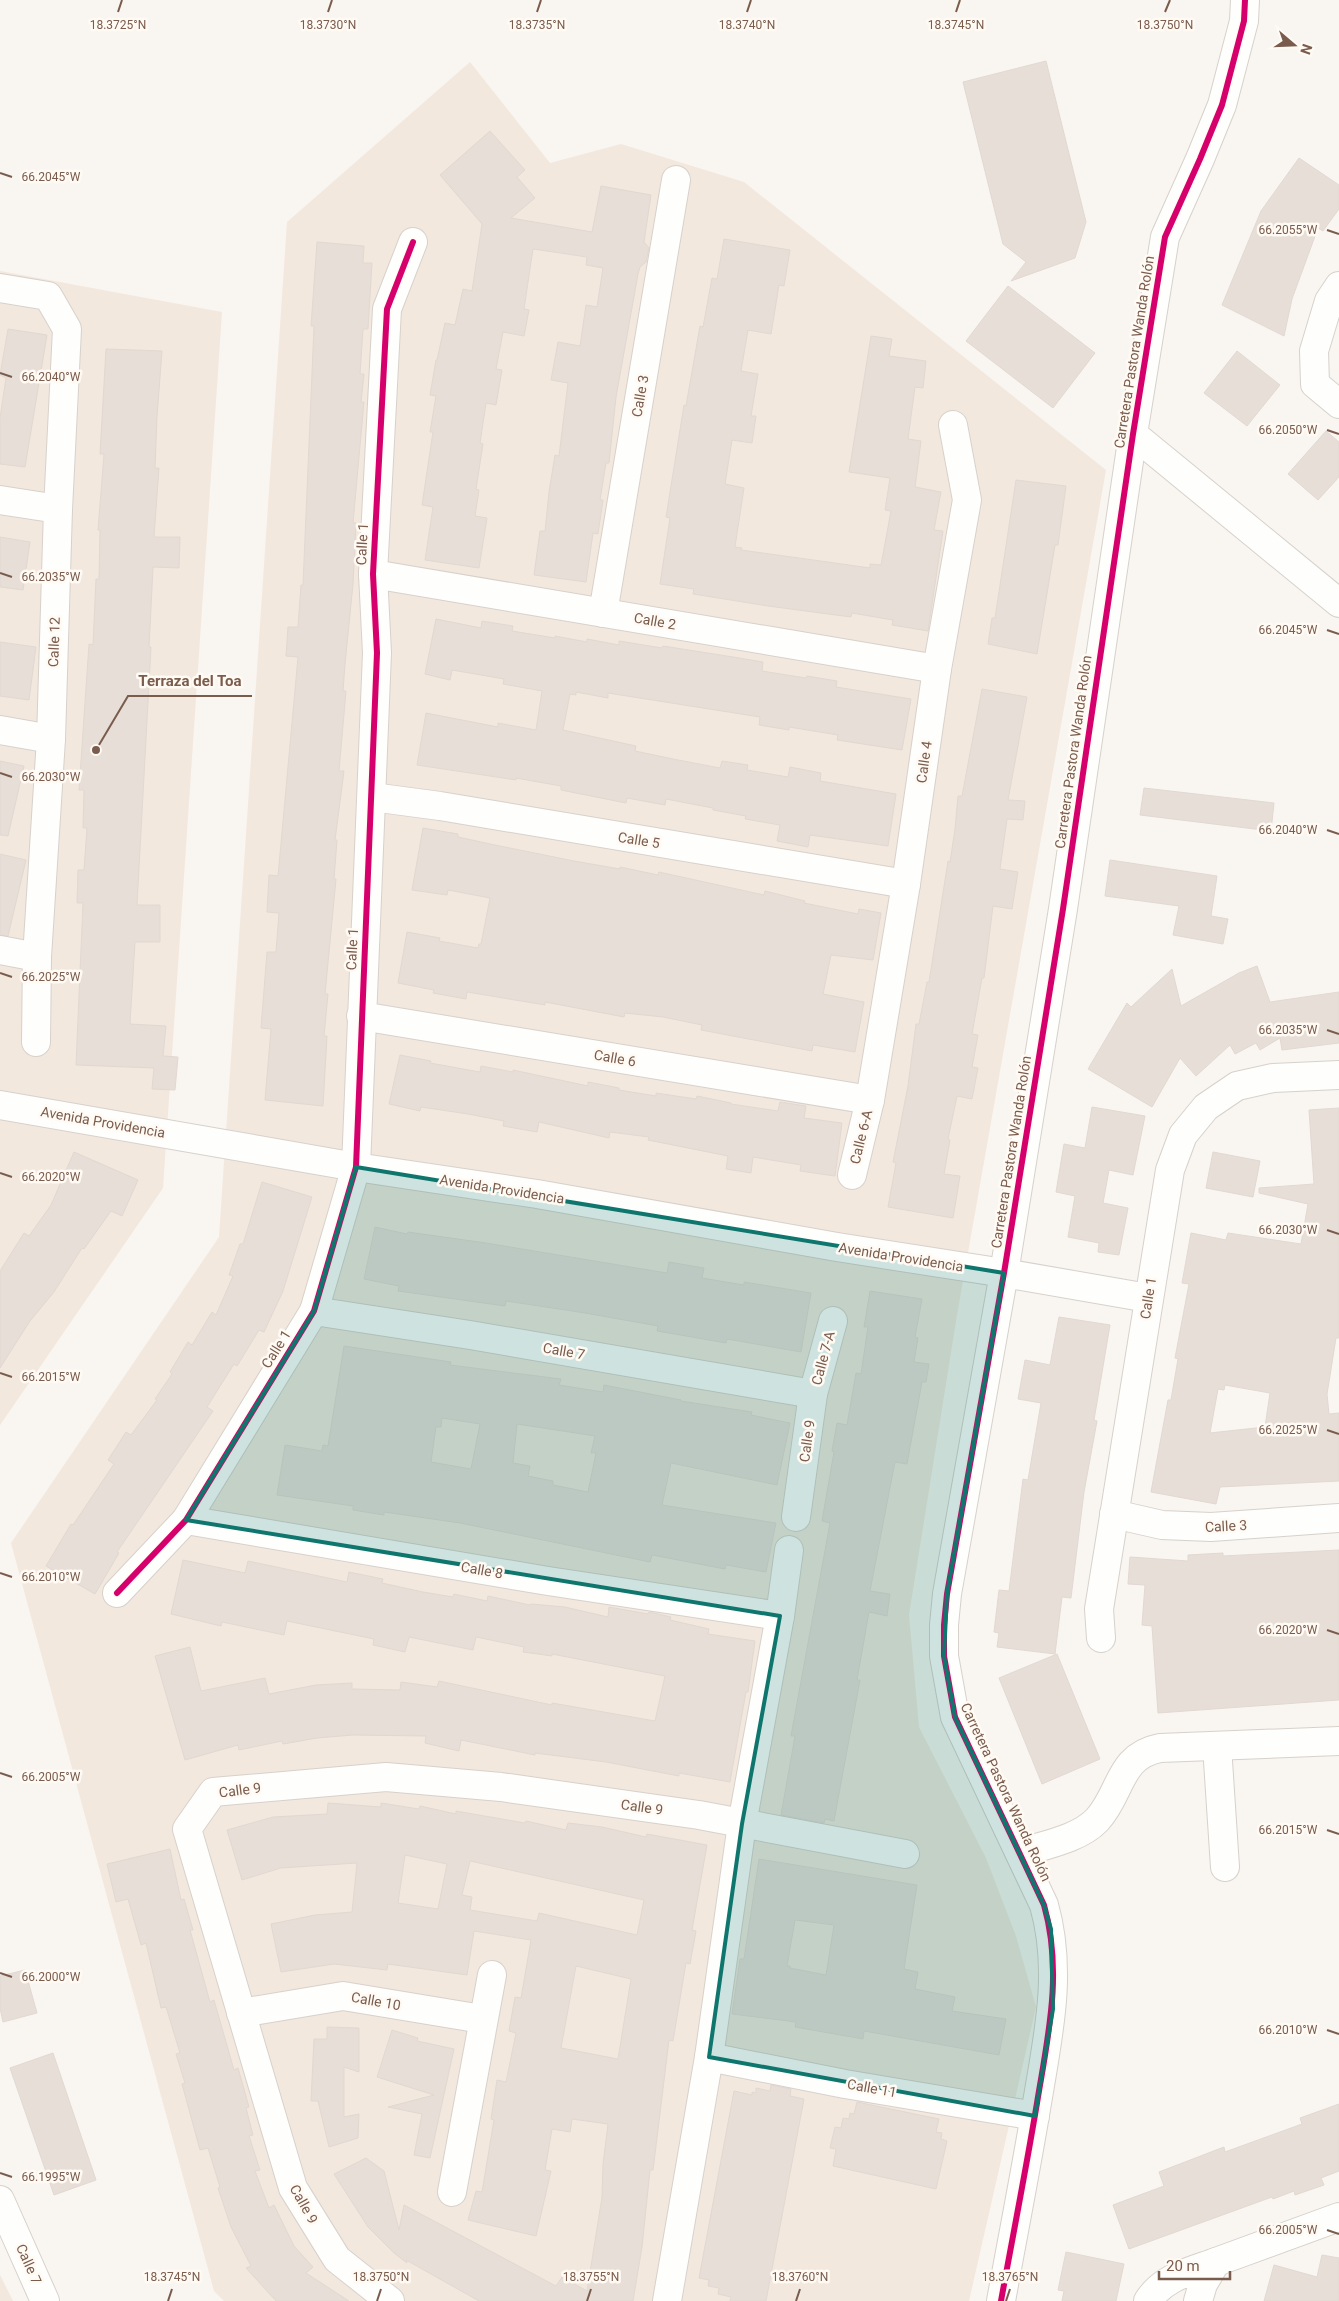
<svg xmlns="http://www.w3.org/2000/svg" width="1339" height="2301" viewBox="0 0 1339 2301" font-family="Roboto,sans-serif">
  <style>
    .residential { fill: #f2e8de }
    .building { fill: #e6ded7; stroke: #e2d8d2; fill-rule: evenodd }
    .lines { fill: none; stroke-linecap: round; stroke-linejoin: round }
    .minor-casing { stroke: #d7d1cb; stroke-width: 30 }
    .minor { stroke: #fefefd; stroke-width: 28 }
    .cycleway-casing { stroke: #fffaf3; stroke-width: 9 }
    .cycleway { stroke: #d6006c; stroke-width: 6 }
    .marked { fill: #0f766e; fill-opacity: 0.2; stroke: #0f766e; stroke-width: 4; stroke-linejoin: round }
    .ticks { fill: none; stroke: #7a5c4d; stroke-width: 2 }
    .labels { text-anchor: middle; stroke-width: 5; stroke-linejoin: round; paint-order: stroke }
    .street-label { font-size: 14px; fill: #7a5c4d; stroke: #fffaf3 }
    .ticks-label { font-size: 12px; text-anchor: middle; fill: #7a5c4d; stroke: #fffaf3; stroke-width: 5; stroke-linejoin: round; paint-order: stroke }
    .leader { fill: none; stroke: #7a5c4d; stroke-width: 2 }
    .callout-dot { fill: #7a5c4d; stroke: #fffaf3; stroke-width: 2 }
    .callout-label { font-size: 15px; text-anchor: middle; font-weight: bold; fill: #7a5c4d; stroke: #fffaf3; stroke-width: 5; stroke-linejoin: round; paint-order: stroke }
  </style>
  <rect width="100%" height="100%" fill="#f9f5f0"/>
  <g class="residential">
    <polygon points="470,62 550,163 621,144 744,182 1106,470 957,1315 909,1615 919,1727 986,1858 1016,1936 1036,2007 969,2301 224,2301 214,2291 11,1543 219,1237 287,222"/>
    <polygon points="0,271 222,312 163,1188 0,1425"/>
    <polygon points="0,2275 13,2301 0,2301"/>
  </g>
  <g class="building">
    <polygon points="1046,61 1086,222 1075,258 1011,281 1026,262 1003,244 963,82"/>
    <polygon points="490,131 525,170 517,177 535,198 511,218 592,232 601,186 651,195 644,242 649,248 646,262 640,267 638,274 616,397 609,463 606,463 600,500 603,500 598,534 593,533 586,582 534,575 540,531 545,531 549,492 555,455 559,456 568,383 551,380 558,342 580,346 586,305 597,307 603,268 586,265 587,257 533,249 524,309 529,310 524,336 503,332 496,369 502,370 496,405 486,403 480,443 483,444 476,489 479,490 475,516 487,518 479,568 425,560 433,507 422,505 433,432 430,432 436,396 430,395 436,360 437,360 445,323 455,325 463,289 472,291 482,224 440,175"/>
    <polygon points="1299,158 1339,185 1339,209 1323,231 1318,228 1292,299 1284,336 1222,305 1261,211"/>
    <polygon points="724,239 790,250 784,286 779,285 771,334 748,330 741,371 758,374 751,416 756,416 752,443 732,440 725,484 744,488 735,547 742,548 741,550 835,563 870,568 870,564 881,565 891,511 885,510 890,478 849,472 871,336 892,339 889,356 926,361 923,388 915,387 908,439 921,441 915,487 941,492 934,530 943,531 928,631 892,625 893,620 852,613 851,617 768,606 693,594 694,589 660,584 670,518 666,517 684,405 686,406 700,326 703,327 712,278 717,279"/>
    <polygon points="317,242 364,246 363,263 372,263 368,329 363,329 360,374 364,374 361,402 364,402 353,523 356,523 353,584 345,664 343,691 346,691 339,771 344,771 335,840 337,840 334,879 336,879 325,994 328,994 324,1036 327,1036 323,1106 265,1100 271,1029 261,1028 267,952 276,952 279,913 267,912 269,875 278,876 298,657 286,656 288,627 298,627 301,585 303,585 314,326 311,326"/>
    <polygon points="1008,286 1095,353 1053,408 966,341"/>
    <polygon points="8,329 47,335 25,467 0,464 0,418 6,378 0,375"/>
    <polygon points="106,349 162,351 157,416 155,468 159,468 154,537 180,537 179,568 153,567 149,647 151,647 137,905 160,905 160,942 135,942 130,1024 166,1026 163,1056 178,1057 175,1090 152,1089 154,1068 76,1065 83,903 77,903 78,870 84,870 87,828 83,828 84,790 79,790 89,644 93,645 96,579 99,579 100,530 98,530 104,454 100,454"/>
    <polygon points="1237,351 1280,385 1247,426 1204,393"/>
    <polygon points="1326,431 1339,442 1339,477 1318,500 1288,474"/>
    <polygon points="1016,480 1066,486 1058,545 1055,545 1037,654 988,644 992,618 995,618"/>
    <polygon points="0,537 30,542 23,590 0,587"/>
    <polygon points="436,619 481,628 482,621 513,626 512,631 555,638 555,636 587,642 587,639 619,645 619,641 662,648 663,646 733,657 763,662 762,671 806,678 807,676 837,681 836,687 911,699 902,750 837,740 838,735 789,727 789,730 759,725 760,717 608,693 608,698 576,692 576,695 570,694 563,730 636,746 635,751 673,759 720,768 722,761 748,765 747,770 788,777 790,767 821,773 820,781 896,794 888,846 810,835 808,847 777,841 780,825 745,819 746,816 713,810 713,808 666,799 665,805 627,798 626,803 561,790 561,786 516,778 516,780 417,765 426,713 498,727 498,723 536,730 542,691 503,684 504,679 452,670 450,680 425,674"/>
    <polygon points="0,642 36,647 29,700 0,696"/>
    <polygon points="982,689 1027,697 1008,800 1025,801 1023,820 1007,819 1000,869 1018,872 1012,909 993,906 984,978 982,978 972,1034 978,1035 972,1067 978,1068 972,1099 957,1096 948,1139 950,1140 944,1174 960,1176 953,1218 888,1207 896,1163 893,1162 908,1086 916,1024 919,1024 927,982 929,982 948,861 950,862 955,829 958,796 962,796"/>
    <polygon points="0,761 24,766 8,836 0,835"/>
    <polygon points="1144,788 1274,803 1271,831 1140,815"/>
    <polygon points="423,828 458,834 458,837 495,845 574,861 620,869 620,867 658,875 659,872 764,895 765,891 805,901 804,903 858,914 859,909 881,913 873,960 831,955 823,994 864,1002 855,1052 813,1045 812,1051 701,1030 702,1025 663,1017 625,1013 624,1017 545,1002 545,1005 467,992 466,999 433,993 434,990 398,983 407,932 440,938 439,941 478,948 479,944 481,944 490,898 448,890 447,895 412,890"/>
    <polygon points="0,854 26,860 8,936 0,935"/>
    <polygon points="1110,860 1217,876 1211,916 1228,919 1223,944 1173,935 1179,906 1105,896"/>
    <polygon points="1257,966 1270,1002 1339,992 1339,1043 1282,1050 1280,1038 1260,1050 1256,1043 1235,1054 1230,1045 1196,1076 1180,1058 1152,1107 1088,1069 1127,1003 1131,1007 1172,969 1181,1006 1239,973"/>
    <polygon points="400,1055 431,1061 430,1063 480,1072 481,1066 513,1072 513,1070 588,1086 588,1082 619,1088 619,1090 656,1096 656,1093 696,1099 697,1096 731,1103 731,1104 778,1111 780,1102 806,1106 804,1118 842,1123 835,1176 800,1171 801,1165 753,1157 751,1173 726,1169 728,1156 648,1140 649,1137 610,1132 609,1138 539,1122 537,1132 503,1126 504,1121 468,1114 421,1107 420,1111 389,1104"/>
    <polygon points="1092,1107 1145,1116 1133,1175 1109,1170 1103,1203 1128,1208 1119,1255 1098,1252 1099,1243 1068,1237 1075,1196 1056,1192 1064,1144 1085,1148"/>
    <path d="M1339 1108V1338H1336L1327 1394 1329 1414 1339 1413V1481L1220 1487 1216 1504 1151 1492 1168 1400H1171L1178 1359 1175 1358 1189 1284 1182 1283 1191 1233 1226 1240 1228 1233 1301 1244 1308 1204 1259 1193V1188L1314 1184 1309 1110ZM1225 1385 1270 1393 1265 1427 1210 1433 1218 1389 1224 1390Z"/>
    <polygon points="74,1152 138,1180 122,1216 111,1211 84,1249 82,1248 54,1292 30,1321 0,1368 0,1271 24,1233 29,1236 51,1205"/>
    <polygon points="1213,1152 1260,1161 1253,1197 1206,1188"/>
    <polygon points="262,1182 312,1197 283,1291 264,1332 259,1330 237,1366 234,1364 207,1407 213,1411 117,1552 119,1553 95,1594 46,1566 71,1524 73,1525 114,1464 108,1460 126,1432 131,1435 157,1400 155,1399 172,1374 170,1372 188,1342 192,1345 212,1312 216,1315 233,1276 229,1275 240,1244 243,1244"/>
    <polygon points="375,1227 407,1234 408,1232 486,1243 667,1273 669,1262 704,1268 702,1278 744,1285 744,1282 811,1293 801,1352 727,1339 726,1343 692,1337 657,1331 658,1326 585,1313 506,1301 505,1306 398,1291 399,1286 364,1279"/>
    <polygon points="870,1291 922,1299 915,1337 918,1338 914,1362 929,1364 926,1382 922,1382 907,1464 895,1462 870,1591 890,1594 887,1616 869,1612 857,1680 860,1680 834,1821 825,1819 824,1823 781,1815 795,1736 791,1736 830,1523 822,1521 834,1452 832,1451 837,1423 847,1425 856,1373 861,1374 868,1327 864,1327"/>
    <polygon points="1059,1317 1110,1325 1094,1420 1097,1421 1084,1492 1071,1598 1062,1597 1055,1654 997,1647 999,1633 994,1632 999,1590 1009,1591 1023,1479 1028,1480 1041,1403 1018,1399 1025,1360 1050,1365"/>
    <path d="M344 1346 451 1362 450 1365 561 1379 559 1385 603 1392 604 1385 681 1400V1401L752 1412 751 1415 790 1423 777 1485 671 1463 662 1505 776 1523 766 1572 726 1565 725 1569 652 1555 650 1562 460 1523 384 1512V1515L353 1510V1506L277 1495 285 1445 322 1451 323 1445 328 1446ZM442 1418 480 1424 471 1469 431 1462 436 1427H441ZM517 1424 595 1436 591 1453H596L588 1492 553 1485V1481L528 1476 530 1466 513 1463Z"/>
    <polygon points="1339,1550 1339,1700 1158,1713 1152,1626 1142,1625 1145,1585 1128,1584 1130,1557 1188,1561 1188,1555 1223,1553 1223,1556"/>
    <polygon points="183,1560 245,1573 248,1561 347,1582 349,1572 383,1579 382,1583 423,1592 453,1597 454,1594 487,1601 488,1596 530,1605 531,1604 565,1607 608,1617 609,1607 648,1614 649,1612 671,1617 670,1620 709,1629 708,1634 755,1641 748,1692 746,1692 730,1782 679,1773 679,1776 606,1762 535,1753 535,1755 461,1740 459,1751 425,1743 426,1736 353,1735 317,1738 283,1744 282,1741 239,1750 238,1745 185,1760 155,1656 190,1647 201,1691 265,1678 269,1694 316,1685 352,1683 352,1689 400,1690 401,1682 437,1687 439,1681 552,1705 552,1703 655,1721 665,1676 552,1654 552,1656 523,1652 524,1647 476,1637 473,1650 409,1637 405,1652 373,1645 374,1639 287,1621 284,1635 222,1622 221,1626 171,1614"/>
    <polygon points="1057,1654 1100,1759 1042,1784 999,1678"/>
    <path d="M328 1803 381 1807V1803L419 1809 420 1806 456 1814V1811L525 1823 526 1821 566 1830 568 1823 602 1827 646 1837 647 1834 707 1845 692 1930 696 1931 690 1964 686 1963 673 2041 669 2040 653 2170H650L642 2247 633 2301H479L406 2260 407 2263 394 2253 368 2227 334 2174 366 2158 384 2171 399 2230 404 2205 556 2286 562 2277 587 2291 602 2197 603 2164 608 2124 572 2119 570 2132 552 2129 545 2170 551 2171 536 2236 468 2220 476 2191 482 2192 494 2120 491 2119 497 2080 506 2082 516 2033 509 2031 515 1997 521 1998 531 1940 474 1931 467 1975 388 1964 387 1970 334 1964 281 1972 271 1924 315 1915 352 1912 357 1863 281 1868 242 1880 227 1830 273 1817 327 1814ZM405 1855 447 1864 438 1909 398 1903ZM470 1861 644 1900 637 1935 539 1913 537 1921 470 1910 472 1897 462 1895ZM576 1966 631 1979 618 2059 561 2048Z"/>
    <polygon points="170,1849 181,1900 184,1899 193,1930 190,1930 210,2002 214,2000 234,2070 238,2068 249,2107 246,2108 253,2135 249,2136 260,2170 255,2171 269,2208 274,2205 294,2246 313,2267 306,2273 349,2301 276,2301 246,2268 251,2266 231,2227 218,2188 220,2187 208,2148 200,2150 182,2084 185,2083 176,2054 180,2053 166,2007 161,2008 146,1943 141,1945 128,1899 116,1902 107,1864"/>
    <path d="M759 1859 917 1885 904 1969 918 1972 915 1989 955 1997 952 2011 1006 2019 999 2055 864 2031 863 2039 795 2027 796 2022 732 2014 740 1959H744ZM795 1920 834 1925 826 1975 790 1968V1966H787Z"/>
    <polygon points="25,1970 37,2013 3,2022 0,2008 0,1976"/>
    <polygon points="327,2027 359,2028 359,2072 344,2067 344,2117 359,2114 358,2138 329,2147 318,2101 311,2101 314,2039 327,2039"/>
    <polygon points="392,2030 418,2038 417,2041 454,2049 430,2158 414,2155 422,2114 388,2107 434,2095 377,2077"/>
    <polygon points="53,2053 96,2180 54,2195 10,2068"/>
    <polygon points="771,2085 791,2089 790,2096 804,2099 766,2301 730,2301 731,2297 718,2294 719,2288 708,2286 709,2280 699,2278 734,2091 752,2095 752,2092 756,2093 756,2088 770,2091"/>
    <polygon points="857,2102 939,2119 936,2132 942,2133 941,2139 947,2141 936,2189 833,2166 836,2149 830,2148 835,2127 841,2128 843,2118 849,2119 850,2113 854,2114"/>
    <polygon points="1339,2104 1339,2171 1321,2178 1324,2185 1295,2195 1294,2191 1273,2199 1272,2197 1129,2249 1113,2205 1164,2186 1159,2172 1224,2147 1225,2152 1302,2124 1300,2118"/>
    <polygon points="1066,2252 1124,2264 1116,2301 1062,2301 1064,2291 1058,2290"/>
    <polygon points="1322,2255 1339,2258 1339,2301 1264,2301 1274,2265 1317,2277"/>
  </g>
  <g class="lines">
    <g class="minor-casing">
      <g id="minor">
        <polyline points="1339,286 1329,301 1314,351 1315,384 1339,404"/>
        <polyline points="0,288 48,296 67,329 58,509 51,739 37,957 36,1042"/>
        <polyline points="1133,434 1339,603"/>
        <polyline points="0,500 58,509"/>
        <polyline points="373,574 937,669"/>
        <polyline points="603,613 676,180"/>
        <polyline points="0,730 51,739"/>
        <polyline points="372,797 440,806 906,884"/>
        <polyline points="0,950 37,957"/>
        <polyline points="361,1016 870,1100"/>
        <polyline points="0,1105 356,1167 537,1194 837,1247 1004,1273 1148,1298"/>
        <polyline points="852,1175 870,1100 906,884 937,669 967,500 953,425"/>
        <polyline points="314,1311 470,1335 813,1394"/>
        <polyline points="1114,1514 1162,1525 1211,1527 1339,1518"/>
        <polyline points="796,1517 813,1394 833,1321"/>
        <polyline points="186,1520 548,1581 780,1616"/>
        <polyline points="117,1593 186,1520 314,1311 356,1167 377,653 373,574 387,309 413,242"/>
        <polyline points="1101,1638 1099,1609 1170,1170 1183,1135 1206,1107 1237,1086 1273,1078 1339,1075"/>
        <polyline points="1217,1746 1225,1867"/>
        <path d="M1020 1853C1044 1845 1079 1839 1097 1820 1122 1793 1118 1756 1160 1748L1339 1741"/>
        <polyline points="241,2013 343,1996 482,2019"/>
        <polyline points="709,2057 845,2084 1035,2116"/>
        <polyline points="452,2192 492,1975"/>
        <polyline points="0,2200 45,2301"/>
        <polyline points="1216,2262 1339,2217"/>
        <polyline points="390,2301 337,2259 293,2188 187,1829 213,1792 386,1777 501,1787 699,1815 905,1854"/>
        <polyline points="667,2301 709,2057 742,1824 780,1616 789,1550"/>
        <path d="M1001 2301C1013 2235 1026 2169 1037 2103 1048 2036 1063 1972 1044 1905L955 1717 944 1656V1625L947 1594 1004 1273 1063 909 1133 434 1165 237 1200 159 1222 105 1244 21 1245 0"/>
        <path d="M1148 2301C1163 2277 1191 2271 1216 2262L1203 2284 1198 2301"/>
      </g>
    </g>
    <use href="#minor" class="minor"/>
    <g class="cycleway-casing">
      <g id="cycleway">
        <polyline points="117,1593 186,1520 314,1311 356,1167 377,653 373,574 387,309 413,242"/>
        <path d="M1001 2301C1013 2235 1026 2169 1037 2103 1048 2036 1063 1972 1044 1905L955 1717 944 1656V1625L947 1594 1004 1273 1063 909 1133 434 1165 237 1200 159 1222 105 1244 21 1245 0"/>
      </g>
    </g>
    <use href="#cycleway" class="cycleway"/>
  </g>
  <path class="marked" d="M356 1167 1004 1273 947 1594 944 1656 955 1717 1044 1905 1051 1929 1053 2009 1035 2116 709 2057 742 1824 780 1616 186 1520 314 1311Z"/>
  <path class="ticks" d="M118 12 122 0M328 12 332 0M537 12 541 0M747 12 751 0M956 12 960 0M1165 12 1170 0M0 173 12 177M1327 230 1339 234M0 373 12 377M1327 430 1339 434M0 573 12 577M1327 630 1339 634M0 773 12 777M1327 830 1339 834M0 973 12 977M1327 1030 1339 1034M0 1173 12 1177M1327 1230 1339 1234M0 1373 12 1377M1327 1430 1339 1434M0 1573 12 1577M1327 1630 1339 1634M0 1773 12 1777M1327 1830 1339 1834M0 1973 12 1977M1327 2030 1339 2034M0 2173 12 2177M1327 2230 1339 2234M168 2301 172 2289M377 2301 381 2289M587 2301 591 2289M796 2301 800 2289M1006 2301 1010 2289"/>
  <g class="labels">
    <g class="street-label">
      <text transform="translate(1134 352) rotate(-81)" y="5">Carretera Pastora Wanda Rolón</text>
      <text transform="translate(640 396) rotate(-80)" y="5">Calle 3</text>
      <text transform="translate(362 544) rotate(-87)" y="5">Calle 1</text>
      <text transform="translate(655 621) rotate(10)" y="5">Calle 2</text>
      <text transform="translate(54 642) rotate(-88)" y="5">Calle 12</text>
      <text transform="translate(1073 752) rotate(-82)" y="5">Carretera Pastora Wanda Rolón</text>
      <text transform="translate(924 762) rotate(-82)" y="5">Calle 4</text>
      <text transform="translate(639 840) rotate(9)" y="5">Calle 5</text>
      <text transform="translate(352 949) rotate(-87)" y="5">Calle 1</text>
      <text transform="translate(615 1058) rotate(10)" y="5">Calle 6</text>
      <text transform="translate(103 1122) rotate(10)" y="5">Avenida Providencia</text>
      <text transform="translate(861 1137) rotate(-76)" y="5">Calle 6-A</text>
      <text transform="translate(1011 1152) rotate(-81)" y="5">Carretera Pastora Wanda Rolón</text>
      <text transform="translate(502 1189) rotate(9)" y="5">Avenida Providencia</text>
      <text transform="translate(901 1257) rotate(9)" y="5">Avenida Providencia</text>
      <text transform="translate(1148 1298) rotate(-81)" y="5">Calle 1</text>
      <text transform="translate(276 1349) rotate(-58)" y="5">Calle 1</text>
      <text transform="translate(564 1351) rotate(10)" y="5">Calle 7</text>
      <text transform="translate(823 1358) rotate(-75)" y="5">Calle 7-A</text>
      <text transform="translate(807 1441) rotate(-82)" y="5">Calle 9</text>
      <text transform="translate(1226 1526) rotate(-3)" y="5">Calle 3</text>
      <text transform="translate(482 1570) rotate(10)" y="5">Calle 8</text>
      <text transform="translate(240 1790) rotate(-7)" y="5">Calle 9</text>
      <text transform="translate(1006 1792) rotate(65)" y="5">Carretera Pastora Wanda Rolón</text>
      <text transform="translate(642 1807) rotate(8)" y="5">Calle 9</text>
      <text transform="translate(376 2001) rotate(10)" y="5">Calle 10</text>
      <text transform="translate(872 2088) rotate(10)" y="5">Calle 11</text>
      <text transform="translate(304 2204) rotate(61)" y="5">Calle 9</text>
      <text transform="translate(29 2264) rotate(66)" y="5">Calle 7</text>
    </g>
  </g>
  <g class="ticks-label">
    <text x="328" y="29">18.3730°N</text>
    <text x="747" y="29">18.3740°N</text>
    <text x="118" y="29">18.3725°N</text>
    <text x="537" y="29">18.3735°N</text>
    <text x="956" y="29">18.3745°N</text>
    <text x="1165" y="29">18.3750°N</text>
    <text x="51" y="181">66.2045°W</text>
    <text x="1288" y="234">66.2055°W</text>
    <text x="51" y="381">66.2040°W</text>
    <text x="1288" y="434">66.2050°W</text>
    <text x="51" y="581">66.2035°W</text>
    <text x="1288" y="634">66.2045°W</text>
    <text x="51" y="781">66.2030°W</text>
    <text x="1288" y="834">66.2040°W</text>
    <text x="51" y="981">66.2025°W</text>
    <text x="1288" y="1034">66.2035°W</text>
    <text x="51" y="1181">66.2020°W</text>
    <text x="1288" y="1234">66.2030°W</text>
    <text x="51" y="1381">66.2015°W</text>
    <text x="1288" y="1434">66.2025°W</text>
    <text x="51" y="1581">66.2010°W</text>
    <text x="1288" y="1634">66.2020°W</text>
    <text x="51" y="1781">66.2005°W</text>
    <text x="1288" y="1834">66.2015°W</text>
    <text x="51" y="1981">66.2000°W</text>
    <text x="1288" y="2034">66.2010°W</text>
    <text x="51" y="2181">66.1995°W</text>
    <text x="1288" y="2234">66.2005°W</text>
    <text x="172" y="2281">18.3745°N</text>
    <text x="381" y="2281">18.3750°N</text>
    <text x="591" y="2281">18.3755°N</text>
    <text x="800" y="2281">18.3760°N</text>
    <text x="1010" y="2281">18.3765°N</text>
  </g>
  <path class="leader" d="M96 750L128 696H252"/>
  <circle class="callout-dot" cx="96" cy="750" r="5"/>
  <g class="callout-label">
    <text x="190" y="686">Terraza del Toa</text>
  </g>
  <g transform="translate(1294 45) rotate(109)" stroke="#fffaf3" stroke-width="4" paint-order="stroke">
  <path d="M0-4L9 19L0 12L-9 19Z" fill="#7a5c4d"/>
  <text y="-8" font-size="14" font-weight="bold" text-anchor="middle" fill="#7a5c4d">N</text>
  </g>
  <path d="M1159 2271v8h71v-8" fill="none" stroke="#7a5c4d" stroke-width="2.5"/>
  <text x="1166" y="2271" font-size="15" fill="#7a5c4d" stroke="#fffaf3" stroke-width="4" paint-order="stroke">20 m</text>
</svg>
